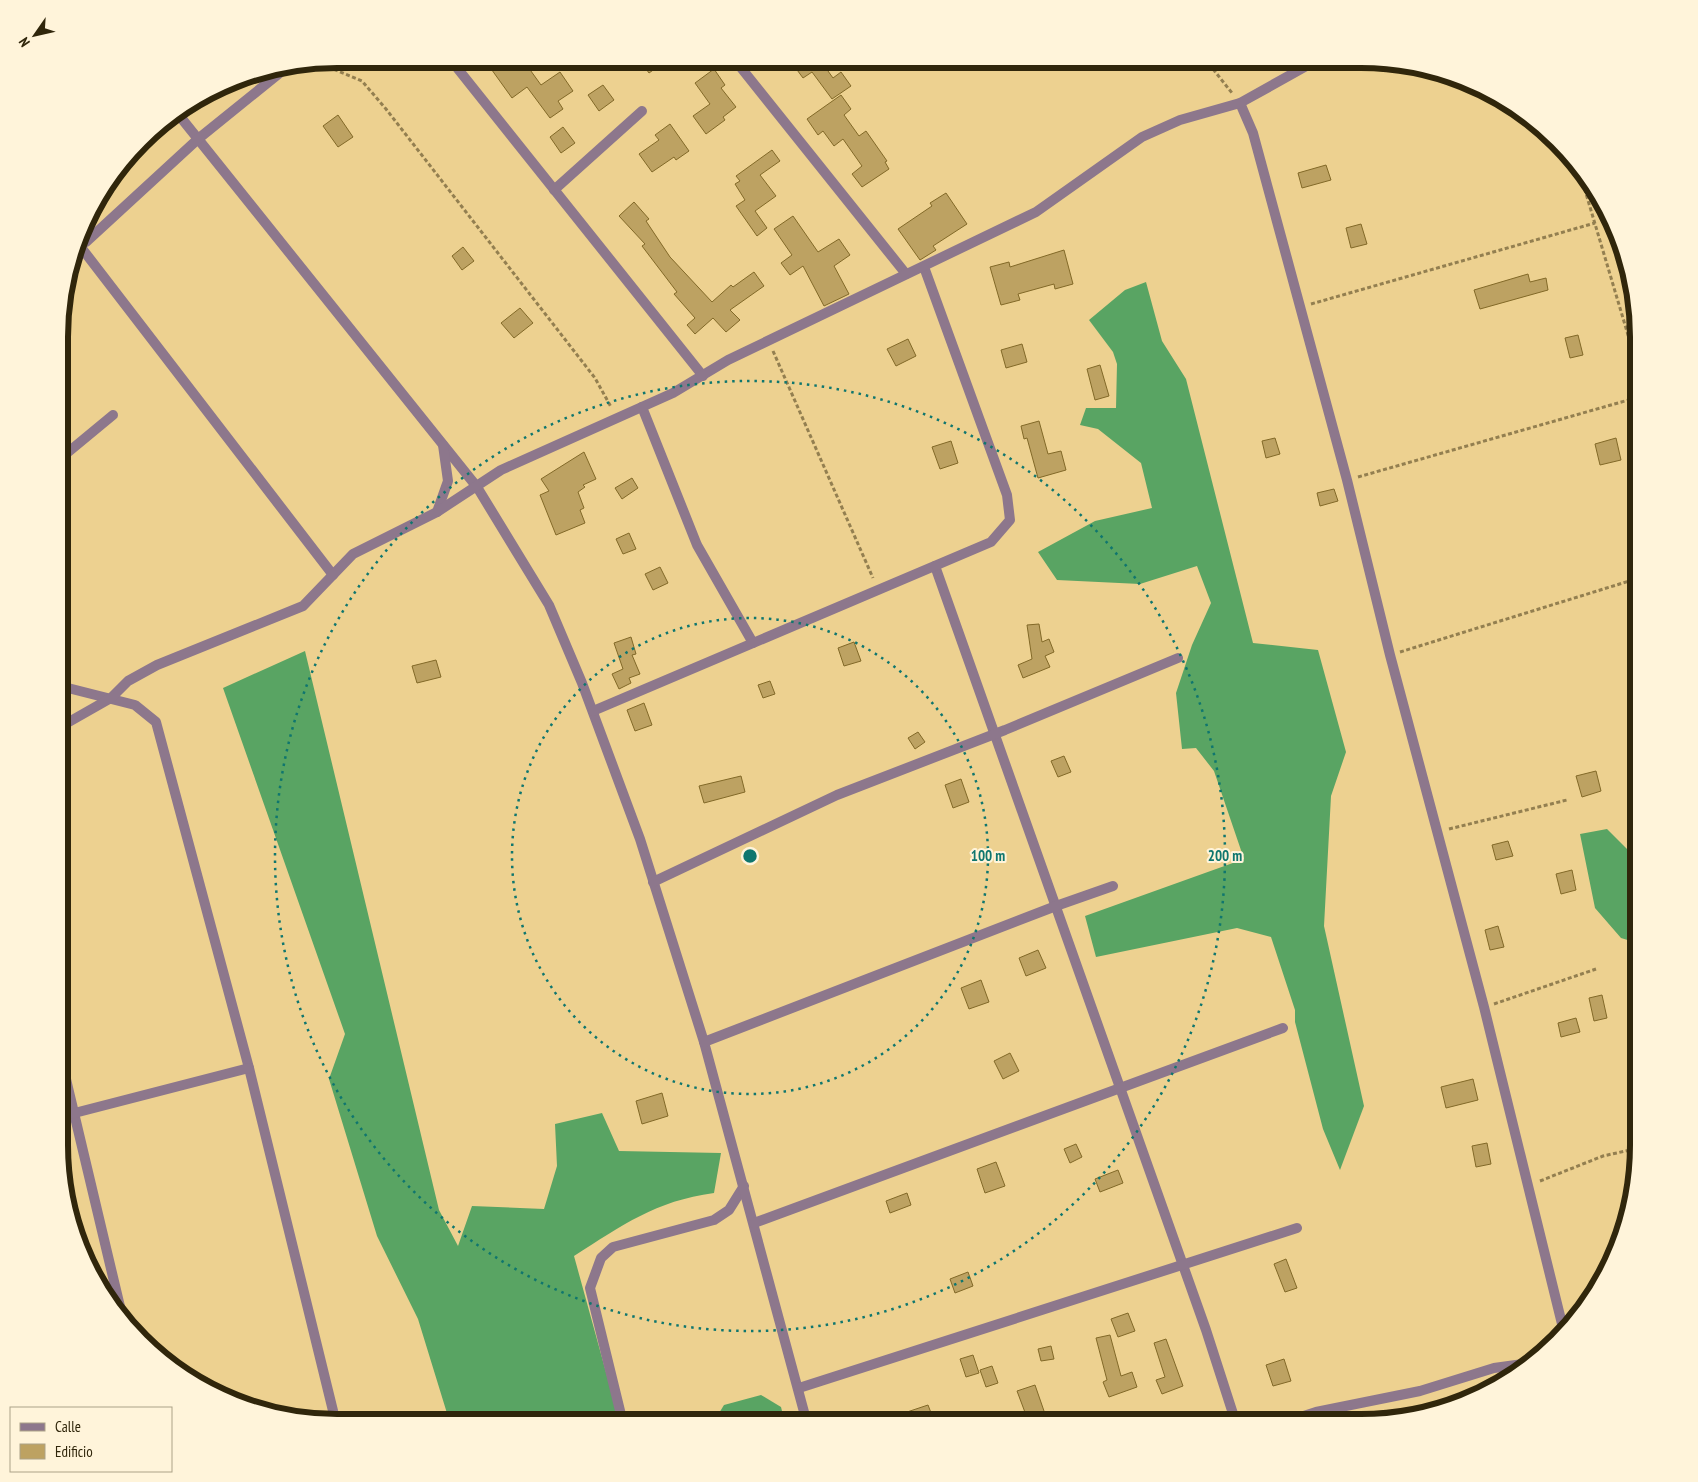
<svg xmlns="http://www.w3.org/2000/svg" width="1698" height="1482" viewBox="0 0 1698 1482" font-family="'PT Sans Narrow',sans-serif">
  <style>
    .forest { fill: #59a463 }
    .building { fill: #bda262; stroke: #826928 }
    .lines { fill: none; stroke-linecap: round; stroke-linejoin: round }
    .path { stroke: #937f50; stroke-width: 3; stroke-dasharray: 4 2.5; stroke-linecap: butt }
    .lane { stroke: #8d778c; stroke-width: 10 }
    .street { stroke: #8d778c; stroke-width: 10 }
    .ring { fill: none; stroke: #0f766e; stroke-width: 2.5; stroke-dasharray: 2.5 5 }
    .rim { fill: none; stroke: #30260b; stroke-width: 6 }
    .centre { fill: #0f766e; stroke: #fff4da; stroke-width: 2.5 }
    .ring-label { font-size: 15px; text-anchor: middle; font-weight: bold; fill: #0f766e; stroke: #fff4da; stroke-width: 4; stroke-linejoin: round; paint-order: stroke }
  </style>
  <rect width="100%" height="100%" fill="#edd190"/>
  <g class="forest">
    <polygon points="1146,282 1162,341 1186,379 1253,643 1318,650 1346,752 1331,796 1324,926 1364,1106 1340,1170 1323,1129 1295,1022 1295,1010 1271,937 1237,928 1096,957 1085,916 1244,859 1214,771 1196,748 1182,749 1176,693 1192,645 1211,603 1197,566 1140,584 1057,580 1038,552 1095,521 1152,508 1141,463 1098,429 1080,425 1086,408 1116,408 1117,364 1113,352 1089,320 1125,290"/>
    <path d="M305 651 439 1210 458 1246 472 1206 544 1209 557 1166 555 1124 602 1113 619 1151 721 1153 714 1193C655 1201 623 1225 574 1256L620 1423H450L418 1319 377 1236 329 1079 345 1034 223 688Z"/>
    <polygon points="1607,829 1639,861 1639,950 1634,942 1621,938 1595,908 1580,834"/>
    <polygon points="761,1395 781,1407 785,1423 713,1423 724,1405"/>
  </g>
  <g class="building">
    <polygon points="484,59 511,59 516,65 523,60 541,85 560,72 573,91 558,101 563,109 550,118 527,87 512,98"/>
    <polygon points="639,59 669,59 649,73"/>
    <polygon points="789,59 831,59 823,64 833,78 841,72 851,86 832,99 812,72 803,78"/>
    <polygon points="714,69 725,85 721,88 736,107 723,117 725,120 706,134 693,116 710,104 695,83"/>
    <polygon points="603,85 614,100 599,111 588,95"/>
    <polygon points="841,95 851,109 844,115 859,136 866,131 887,161 885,162 889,169 862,187 852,174 862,166 843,139 834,146 823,131 818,135 807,119"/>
    <polygon points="338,115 353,137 338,147 323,126"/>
    <polygon points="670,124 689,151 676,160 674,157 652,172 639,154 659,140 655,135"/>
    <polygon points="563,127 575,143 561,153 550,137"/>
    <polygon points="772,150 780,161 760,175 776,196 755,211 767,228 757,236 736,206 745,200 735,184 740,181 736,176"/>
    <polygon points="1326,165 1331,180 1302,188 1298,173"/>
    <polygon points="946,193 967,224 933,246 936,250 920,260 898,229 932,206 930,203"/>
    <polygon points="634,202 649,219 646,221 670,257 712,302 731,285 733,287 754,272 764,286 730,310 740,320 726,332 713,318 695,334 687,325 695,318 674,294 677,292 642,246 645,244 619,216"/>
    <polygon points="793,216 818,252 839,239 850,255 834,266 849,294 824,306 803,266 790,275 781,263 792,255 774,229"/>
    <polygon points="1361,224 1367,244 1351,248 1346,228"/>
    <polygon points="463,247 474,261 462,270 452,256"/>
    <polygon points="1064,250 1073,284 1055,289 1054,284 1018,294 1020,300 1001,305 990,267 1009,262 1010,267"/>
    <polygon points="1528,274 1530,282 1546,278 1548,290 1480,309 1474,290"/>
    <polygon points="520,308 533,323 514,338 501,323"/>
    <polygon points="1578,335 1583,355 1570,358 1565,338"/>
    <polygon points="908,339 916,356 896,366 887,349"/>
    <polygon points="1022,344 1027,362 1006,368 1001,350"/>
    <polygon points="1100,365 1109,396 1095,400 1087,369"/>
    <polygon points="1039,421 1048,454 1061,451 1066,470 1038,478 1027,438 1024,439 1021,426"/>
    <polygon points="1275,438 1280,454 1266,458 1262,441"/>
    <polygon points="1616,438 1621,460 1600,465 1595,444"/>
    <polygon points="951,441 958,463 940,469 932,447"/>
    <polygon points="584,452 596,479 583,485 585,487 578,492 584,508 580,510 585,523 556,535 540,495 549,491 541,479"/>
    <polygon points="632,478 638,488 622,499 615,488"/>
    <polygon points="1334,489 1338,501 1320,506 1317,493"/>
    <polygon points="629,533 636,549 623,554 616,539"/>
    <polygon points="660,567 668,583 653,590 645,574"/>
    <polygon points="1039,624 1042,642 1049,639 1054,652 1045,656 1050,667 1023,678 1018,665 1032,659 1027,625"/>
    <polygon points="631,637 636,654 632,655 640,674 629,678 631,683 619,689 612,674 623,669 614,643"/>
    <polygon points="854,642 861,661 844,666 838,648"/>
    <polygon points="436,660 441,677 417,683 412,666"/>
    <polygon points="770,681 775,694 763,698 758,685"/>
    <polygon points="644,703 652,725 635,731 627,710"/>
    <polygon points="918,732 925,742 915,749 908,738"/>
    <polygon points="1064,756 1071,772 1058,777 1051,761"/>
    <polygon points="1596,771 1601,791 1582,797 1576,776"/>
    <polygon points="741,776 745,792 704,803 699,786"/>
    <polygon points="961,779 969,802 953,808 945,785"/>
    <polygon points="1508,841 1513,856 1496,860 1492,845"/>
    <polygon points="1572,870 1576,890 1561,894 1556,874"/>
    <polygon points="1498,926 1504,947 1490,950 1485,930"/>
    <polygon points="1038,950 1046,968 1026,976 1019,958"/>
    <polygon points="981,980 989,1002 969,1009 961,988"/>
    <polygon points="1602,995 1607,1018 1594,1021 1589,998"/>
    <polygon points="1576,1018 1580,1032 1561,1037 1558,1023"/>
    <polygon points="1010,1053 1019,1071 1003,1079 994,1061"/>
    <polygon points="1473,1079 1478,1100 1446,1108 1441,1087"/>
    <polygon points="662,1093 668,1116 642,1124 636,1101"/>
    <polygon points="1487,1143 1491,1164 1476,1167 1472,1146"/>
    <polygon points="1076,1144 1082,1157 1070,1163 1064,1149"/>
    <polygon points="996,1162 1005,1186 985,1193 977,1169"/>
    <polygon points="1118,1170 1123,1183 1100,1192 1095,1179"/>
    <polygon points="907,1193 911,1205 890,1213 886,1201"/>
    <polygon points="1286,1259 1297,1288 1285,1292 1274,1264"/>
    <polygon points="968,1272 973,1286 955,1293 950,1279"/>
    <polygon points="1128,1313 1135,1331 1118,1337 1111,1319"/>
    <polygon points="1110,1335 1121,1376 1132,1372 1137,1387 1109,1397 1103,1382 1107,1380 1096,1338"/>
    <polygon points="1166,1339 1183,1386 1162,1394 1156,1380 1165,1377 1154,1343"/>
    <polygon points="1051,1346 1054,1359 1041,1361 1038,1349"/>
    <polygon points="973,1355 979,1373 966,1377 960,1359"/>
    <polygon points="1284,1359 1291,1381 1273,1386 1266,1365"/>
    <polygon points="992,1366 998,1383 986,1387 980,1370"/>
    <polygon points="1035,1385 1044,1411 1047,1423 1029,1423 1017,1391"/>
    <polygon points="928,1405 935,1423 911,1423 907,1412"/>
  </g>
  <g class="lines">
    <g class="path">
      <polyline points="1205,59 1232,93"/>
      <polyline points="316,62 362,81 386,109 595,378 611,407"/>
      <polyline points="1579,170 1639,372"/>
      <polyline points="1311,304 1595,223"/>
      <polyline points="773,351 873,578"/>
      <polyline points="1358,477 1639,397"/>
      <polyline points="1400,652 1639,578"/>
      <polyline points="1449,829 1567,800"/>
      <polyline points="1494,1004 1596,969"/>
      <polyline points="1540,1181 1603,1156 1639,1148"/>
    </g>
    <g class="lane">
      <polyline points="80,246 333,575"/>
      <polyline points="623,1423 590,1288 601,1258 613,1247 714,1220 729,1210 744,1186"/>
    </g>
    <g class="street">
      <polyline points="450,59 703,376"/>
      <polyline points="734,59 906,274"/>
      <polyline points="1240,103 1253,133 1347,480 1390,655 1484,1007 1564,1332"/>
      <polyline points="178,114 477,487 549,605 582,683 640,839 704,1042 807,1423"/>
      <polyline points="554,190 642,111"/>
      <polyline points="80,243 86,242 198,139 287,67"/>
      <polyline points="642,407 697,545 753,643"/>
      <polyline points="61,458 113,415"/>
      <polyline points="437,512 448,481 443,445"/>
      <polyline points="935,566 1206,1330 1236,1423"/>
      <polyline points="60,686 135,705 156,722 249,1068 336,1423"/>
      <polyline points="593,711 991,542 1010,520 1007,495 924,267"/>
      <polyline points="60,727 111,698 128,681 157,665 303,606 353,554 437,512 501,470 673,393 728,360 1036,212 1142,137 1180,120 1240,103 1319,59"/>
      <polyline points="653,882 837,795 1005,730 1178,658"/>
      <polyline points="704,1042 1056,906 1113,886"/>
      <polyline points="60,1054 122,1315"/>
      <polyline points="59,1117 249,1068"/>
      <polyline points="754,1223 1283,1028"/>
      <polyline points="799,1388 1297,1228"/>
      <polyline points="1282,1423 1316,1412 1420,1391 1494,1368 1529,1363"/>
    </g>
  </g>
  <g class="ring">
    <circle cx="750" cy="856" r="238"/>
    <circle cx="750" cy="856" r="475"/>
  </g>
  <path d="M0 0H1698V1482H0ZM337 68H1361A269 269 0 0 1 1630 337V1145A269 269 0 0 1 1361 1414H337A269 269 0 0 1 68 1145V337A269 269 0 0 1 337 68Z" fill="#fff4da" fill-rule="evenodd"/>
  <path class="rim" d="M337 68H1361A269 269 0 0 1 1630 337V1145A269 269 0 0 1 1361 1414H337A269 269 0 0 1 68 1145V337A269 269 0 0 1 337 68Z"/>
  <circle cx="750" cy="856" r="8" class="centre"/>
  <g class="ring-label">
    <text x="988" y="861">100 m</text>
    <text x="1225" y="861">200 m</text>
  </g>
  <rect x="10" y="1407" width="162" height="65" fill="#fff4da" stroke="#aca287"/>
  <rect x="20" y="1423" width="25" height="8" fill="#8d778c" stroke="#aca287"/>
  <text x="55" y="1432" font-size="15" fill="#30260b">Calle</text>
  <rect x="20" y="1444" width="25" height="15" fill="#bda262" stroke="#aca287"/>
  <text x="55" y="1457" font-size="15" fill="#30260b">Edificio</text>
  <g transform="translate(35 35) rotate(236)" stroke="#fff4da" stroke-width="4" paint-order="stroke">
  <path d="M0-4L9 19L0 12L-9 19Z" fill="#30260b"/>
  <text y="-8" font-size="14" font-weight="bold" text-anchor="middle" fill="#30260b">N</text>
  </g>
</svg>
